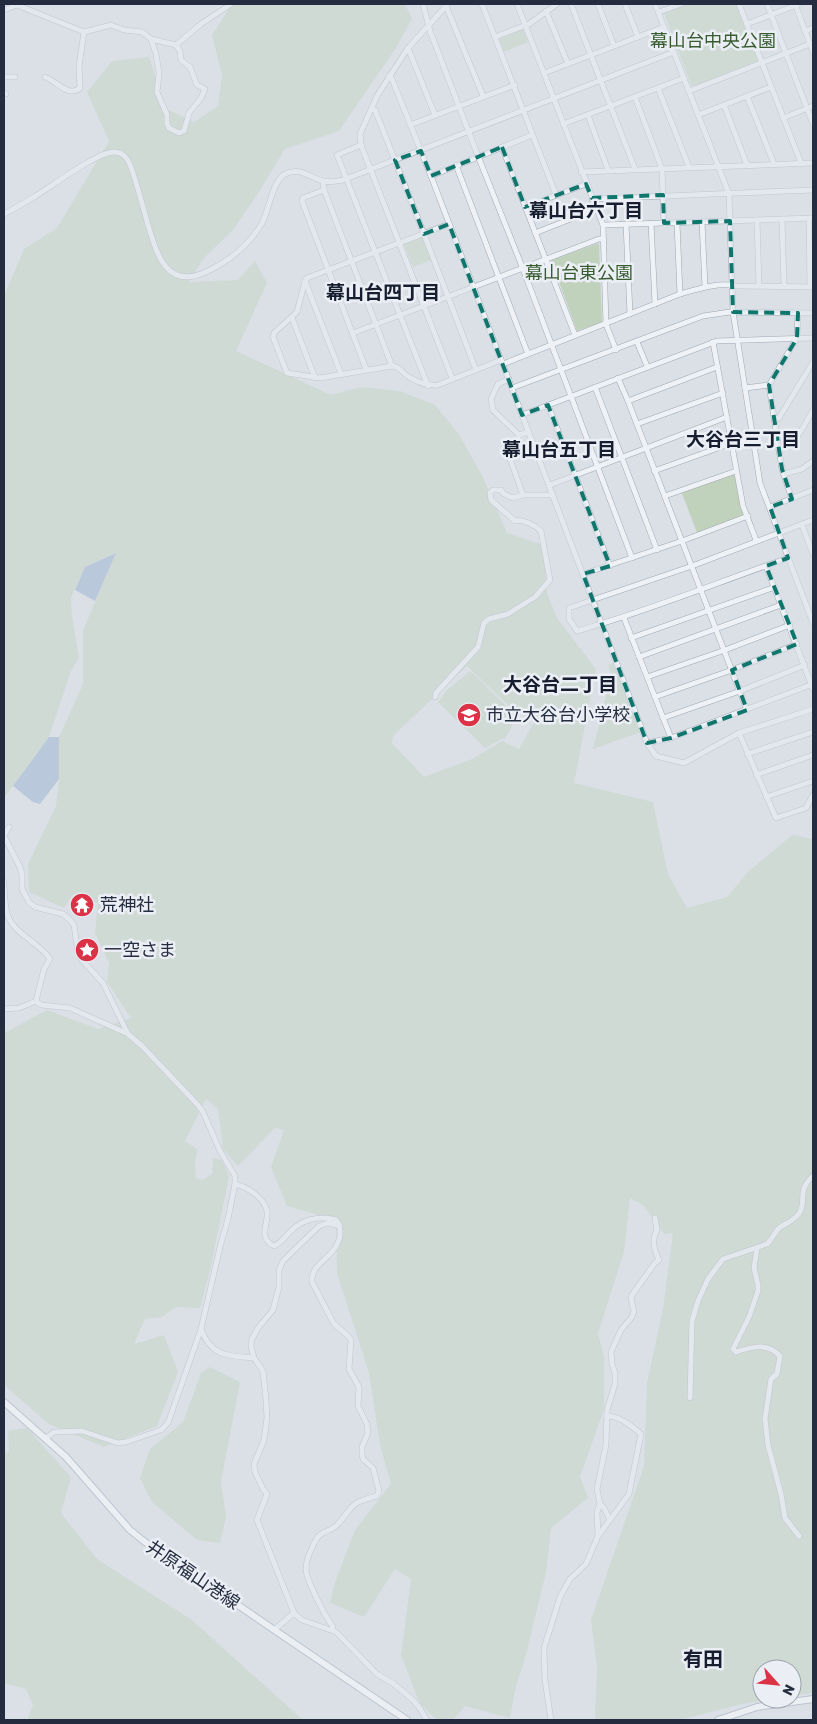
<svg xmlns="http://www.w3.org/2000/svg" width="817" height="1724" viewBox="0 0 817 1724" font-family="Rubik,'Noto Sans JP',sans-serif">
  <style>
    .green { fill: #c1d2bc; fill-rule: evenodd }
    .water { fill: #92accc }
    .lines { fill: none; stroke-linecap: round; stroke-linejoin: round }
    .minor-casing { stroke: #a0a7b1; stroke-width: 6 }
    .major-casing { stroke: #9aa3b4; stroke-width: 8 }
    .minor { stroke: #eef1f5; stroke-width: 5 }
    .major { stroke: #fff; stroke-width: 6 }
    .marked { fill: none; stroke: #0f766e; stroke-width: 4; stroke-dasharray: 10 6; stroke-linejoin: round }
    .labels { text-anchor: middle; stroke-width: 5; stroke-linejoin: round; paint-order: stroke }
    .park-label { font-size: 18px; fill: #375c30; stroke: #ebeff5 }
    .poi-label { font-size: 18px; fill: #242d3f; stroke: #ebeff5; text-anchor: start }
    .street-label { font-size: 18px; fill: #242d3f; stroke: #ebeff5 }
    .neighbourhood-label { font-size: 19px; font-weight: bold; fill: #171e2f; stroke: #ebeff5 }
    .quarter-label { font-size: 20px; font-weight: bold; fill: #171e2f; stroke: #ebeff5 }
  </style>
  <rect width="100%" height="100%" fill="#dbe0e7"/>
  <g class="green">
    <path d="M232 4H405L412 19 396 48 339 131 285 149 255 198 233 230 203 259 189 282 238 280 255 261 267 283 236 351 331 395 361 387 400 391 435 405 458 433 482 475 507 533 543 545 547 593 557 618 596 669 574 783 653 802 668 874 687 908 727 897 748 872 792 835 813 839V1693L792 1696V1669H762V1699H773L742 1704 680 1720H595L597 1667 591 1620 644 1466 647 1383 663 1309 673 1233 664 1234 643 1205 630 1198 624 1252 598 1333 604 1357V1409L580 1477 588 1498 551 1528 546 1572 526 1655 516 1686 510 1718 465 1706 453 1720H437L420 1704 401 1655 411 1579 395 1569 364 1617 330 1603 334 1585 355 1530 391 1484 380 1445 369 1373 337 1273 336 1220 287 1206 271 1167 284 1130 275 1128 238 1166 223 1149 218 1109 206 1099 185 1141 197 1149 195 1166 196 1178 202 1180 212 1174 213 1158 222 1160 229 1176 211 1266 200 1308 176 1307 162 1317 145 1319 134 1344 164 1335 178 1372 157 1426 104 1447 49 1424 4 1385V1033L47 1010 98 1029 131 1018 107 982 109 963 95 933 98 903 73 894 64 908 29 892 28 864 56 806 59 779V737L83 684V631L115 553 85 567 71 598 72 616 79 658 71 671 49 737 4 798V296L24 249 57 228 109 141 87 92 112 61 149 57 165 108 194 122 218 106 222 75 212 35ZM467 666 510 707 534 722 519 749 502 741 472 759 424 777 392 743 393 736Z"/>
    <polygon points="686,4 737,4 759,60 758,63 693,86 691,85 664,13"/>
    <polygon points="523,29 528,42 504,52 499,39"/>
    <polygon points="424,234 434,259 413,267 403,242"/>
    <polygon points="599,243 602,322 577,331 551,260"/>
    <polygon points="736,472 747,516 698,535 681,491"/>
    <polygon points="613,663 641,732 593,749 611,675 608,665"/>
    <polygon points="469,672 473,673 517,717 505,739 502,739 485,748 438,702 447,690"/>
    <polygon points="210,1367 240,1382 221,1482 226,1517 220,1543 197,1540 152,1502 140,1478 150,1449 183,1422 201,1373"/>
    <polygon points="27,1428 71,1477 61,1513 97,1559 192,1620 303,1720 27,1720 33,1705 26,1689 4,1683 4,1451 9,1452 8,1431"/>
  </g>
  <g class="water">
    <polygon points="116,553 95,601 75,590 85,567"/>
    <polygon points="49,737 59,737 59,779 40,804 33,802 13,786"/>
  </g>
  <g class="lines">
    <g class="minor-casing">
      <g id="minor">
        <polyline points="423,4 430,31 478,156 523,269 632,558"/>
        <polyline points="482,4 556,195"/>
        <polyline points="517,4 603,225 606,324 616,350"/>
        <polyline points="571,4 635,169"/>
        <polyline points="598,4 614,46"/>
        <polyline points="625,4 638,37"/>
        <polyline points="655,4 729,194 733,312 760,483 813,623"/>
        <polyline points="739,4 801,163"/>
        <polyline points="767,4 813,124"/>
        <polyline points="795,4 813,52"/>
        <polyline points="446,6 483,96"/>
        <polyline points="4,10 17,5 84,32 111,25 124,30 142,32 151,39 176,45 201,24 231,4"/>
        <polyline points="546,11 568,64"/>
        <polyline points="659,12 681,4"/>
        <polyline points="747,24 799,4"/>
        <polyline points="805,31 813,28"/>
        <polyline points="495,37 529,24 557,4"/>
        <polyline points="151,39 156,54 159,73 157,92 167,115 167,124 169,128 179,133 184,131 189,113 201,98 205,89 197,85 190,67 181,60 180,51 176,45"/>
        <polyline points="408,48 435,115"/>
        <polyline points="544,73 664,27"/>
        <polyline points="389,76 392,79 431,176 647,743 656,756 684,763 739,733 813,709"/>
        <polyline points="4,77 15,77"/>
        <path d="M45 77C56 81 69 98 80 88L79 66 84 32"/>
        <polyline points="658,88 689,167"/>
        <polyline points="689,91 810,44"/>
        <polyline points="4,93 6,94"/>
        <polyline points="747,96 774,164"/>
        <polyline points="635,97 662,169 664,223"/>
        <polyline points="724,105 747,165"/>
        <polyline points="372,108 375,110 424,234 476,370"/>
        <polyline points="588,115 608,170"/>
        <polyline points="698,115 771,87"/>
        <polyline points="783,118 813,106"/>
        <polyline points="563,124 684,78"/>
        <polyline points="410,125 515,85"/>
        <polyline points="361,145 452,378"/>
        <polyline points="502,147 575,335"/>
        <polyline points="456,165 528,354"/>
        <polyline points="581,172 813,163"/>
        <polyline points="431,176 532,135"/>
        <polyline points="323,181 324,190 303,198 302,201 366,369"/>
        <polyline points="324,190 392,366"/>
        <polyline points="592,199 813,190"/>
        <polyline points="525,207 586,184"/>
        <path d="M4 214C14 209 24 203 34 197 51 187 98 151 115 152 125 153 129 161 132 170 138 188 143 207 148 225 158 258 168 292 210 270 230 260 249 244 261 225 269 212 272 181 285 174 300 166 311 179 324 181 331 183 337 181 343 180L674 52"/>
        <polyline points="809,218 810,287"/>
        <polyline points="782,219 784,286"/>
        <polyline points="757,220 759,286"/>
        <polyline points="702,222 705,287"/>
        <polyline points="651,223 655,304"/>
        <polyline points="677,223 680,294"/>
        <path d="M449 224 307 278 305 281 297 312 274 333 273 337 287 373 320 378 392 366C399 366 401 371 406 375 416 382 427 386 438 385L501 360"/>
        <polyline points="626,224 630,314"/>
        <polyline points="603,225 813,218"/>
        <polyline points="535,233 596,209"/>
        <polyline points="305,281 341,374"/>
        <polyline points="292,318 315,378"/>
        <path d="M353 333C435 301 517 271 599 239H603"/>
        <polyline points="637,342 647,366"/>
        <polyline points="713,342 743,506 756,540"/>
        <path d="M503 364 680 294C698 289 717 282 736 286L813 287"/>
        <polyline points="618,378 628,401 747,710"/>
        <polyline points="509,379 498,384 491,399 493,410 519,435"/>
        <polyline points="428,386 337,155 361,145 360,134 377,96 408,48 448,4"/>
        <polyline points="595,387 657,550"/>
        <polyline points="512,388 703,316 730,312 813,313"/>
        <polyline points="745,388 769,385"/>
        <polyline points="628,401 717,367"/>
        <polyline points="548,405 610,566"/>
        <polyline points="522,415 717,341 813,338"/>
        <polyline points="776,419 779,418 813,362"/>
        <polyline points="637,424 723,393"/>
        <path d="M779 449C797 444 804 425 813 410"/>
        <polyline points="654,471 732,443 754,440"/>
        <polyline points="784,474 802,469 813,461"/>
        <polyline points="550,485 727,417"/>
        <polyline points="523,495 509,456 519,435 529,432"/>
        <polyline points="665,496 736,471"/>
        <polyline points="792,499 782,469 769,385 797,338 798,313"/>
        <polyline points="770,507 813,490"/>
        <polyline points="802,525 813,554"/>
        <path d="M788 558C718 582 649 611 577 631L569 619V608L692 566 813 520"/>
        <polyline points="766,566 813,689"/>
        <polyline points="583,574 682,541 748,516"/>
        <polyline points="624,618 671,738"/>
        <polyline points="631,638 775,587"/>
        <polyline points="639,657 781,605"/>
        <polyline points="647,677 725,650 790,625"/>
        <path d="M435 697 436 693 478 647 484 623 489 619 508 614 535 597 550 580 541 531C535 525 523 519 515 521L491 500 490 493 493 490H501L504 494 513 498 523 495H553"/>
        <polyline points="655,697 732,670 797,644"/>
        <polyline points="663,718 740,691 805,665"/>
        <polyline points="739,733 776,818 806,808 813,795"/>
        <polyline points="647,743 671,738 813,684"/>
        <polyline points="747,754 813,732"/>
        <polyline points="756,775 813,755"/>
        <polyline points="766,797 813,781"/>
        <polyline points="4,835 9,827"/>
        <polyline points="4,836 20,867 22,874 22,889 29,902 35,907 63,914 70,920 74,925 78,953 82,960 103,983 128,1034 142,1046 197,1104 203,1112 220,1151 235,1176 235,1184 228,1219 220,1247 201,1329 168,1423 161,1430 126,1442 118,1443 82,1431 54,1432 46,1438"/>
        <path d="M4 882C5 912 4 922 30 940 37 946 45 951 50 959L44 969 36 1001"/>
        <polyline points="36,1001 41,1005 70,1008 126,1033"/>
        <polyline points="4,1009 19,1008 36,1001"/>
        <path d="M235 1184C247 1187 264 1197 267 1211 269 1224 257 1238 274 1246 281 1243 284 1238 289 1233 301 1219 320 1215 336 1220 340 1224 340 1229 340 1235 337 1258 310 1262 312 1282L334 1324 348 1336 351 1340 349 1369 359 1387 358 1406 367 1424 368 1433 362 1447V1454L363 1459 373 1468 379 1491 377 1496C349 1503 355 1505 338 1524 333 1530 327 1530 321 1534 317 1537 313 1545 311 1550 301 1571 308 1578 316 1597 321 1608 326 1617 333 1627L332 1629"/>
        <polyline points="340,1226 328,1223 319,1226 283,1261 279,1270 279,1287 273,1310 258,1328 252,1339 251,1346 254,1358 263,1371 266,1400 267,1418 264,1440 254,1464 255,1472 263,1489 267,1494 257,1520 294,1613 302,1620 336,1632 377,1674 394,1684 413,1700 419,1707 427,1720"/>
        <path d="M757 1248 754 1268 758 1285V1291L749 1317 733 1349 736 1352C751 1347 768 1342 780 1356L777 1374 771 1379 765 1419 768 1445 781 1494 785 1518 799 1536"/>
        <path d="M201 1329C211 1357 229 1356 254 1358"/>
        <path d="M690 1398 692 1321 698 1301 708 1279 723 1259 767 1244C772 1240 774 1233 779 1228 786 1223 796 1220 800 1212 807 1198 796 1192 813 1176"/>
        <polyline points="600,1504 604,1508 609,1518"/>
        <path d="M598 1536 629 1494 641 1434C632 1426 619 1416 607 1416"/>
        <polyline points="274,1630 294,1613"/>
        <path d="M551 1720 545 1680 544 1648 560 1597 570 1579 586 1564 598 1536 597 1512 600 1504 597 1489 606 1445 607 1410 615 1384V1373L612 1364 611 1352 621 1330 632 1317 634 1311 631 1299 632 1295 655 1263 659 1260C654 1250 651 1240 657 1230L655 1218"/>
      </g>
    </g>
    <g class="major-casing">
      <g id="major">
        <polyline points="4,1402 66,1457 130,1530 145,1542 407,1720"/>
        <polyline points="718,1720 757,1707 813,1699"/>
      </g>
    </g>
    <use href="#minor" class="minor"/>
    <use href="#major" class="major"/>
  </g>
  <path d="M0 0H817V1724H0ZM502 147 525 207 586 184 592 198 663 195 664 223 730 221 733 312 798 313 797 338 769 385 782 469 792 499 770 507 788 558 766 566 797 644 732 670 747 710 671 738 647 743 583 574 610 566 548 405 522 415 449 224 424 234 395 160 421 151 431 176Z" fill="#dbe0e7" fill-opacity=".55" fill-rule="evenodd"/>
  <path class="marked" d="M502 147 525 207 586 184 592 198 663 195 664 223 730 221 733 312 798 313 797 338 769 385 782 469 792 499 770 507 788 558 766 566 797 644 732 670 747 710 671 738 647 743 583 574 610 566 548 405 522 415 449 224 424 234 395 160 421 151 431 176Z"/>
  <defs>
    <g id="school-disc" transform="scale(1.25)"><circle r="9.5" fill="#db3246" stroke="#ebeff5"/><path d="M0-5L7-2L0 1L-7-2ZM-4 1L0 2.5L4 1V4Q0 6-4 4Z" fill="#fff"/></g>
    <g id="temple-disc" transform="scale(1.25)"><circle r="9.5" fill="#db3246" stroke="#ebeff5"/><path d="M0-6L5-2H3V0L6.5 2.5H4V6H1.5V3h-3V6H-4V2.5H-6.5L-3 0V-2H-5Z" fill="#fff"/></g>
    <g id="sight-disc" transform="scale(1.25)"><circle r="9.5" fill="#db3246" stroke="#ebeff5"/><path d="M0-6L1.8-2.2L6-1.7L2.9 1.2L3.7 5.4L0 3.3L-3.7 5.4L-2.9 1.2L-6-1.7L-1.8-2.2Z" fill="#fff"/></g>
  </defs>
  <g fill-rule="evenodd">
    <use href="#school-disc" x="469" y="715"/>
    <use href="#temple-disc" x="82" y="905"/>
    <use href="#sight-disc" x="87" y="950"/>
  </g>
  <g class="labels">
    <g class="park-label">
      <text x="713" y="47">幕山台中央公園</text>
      <text x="579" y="279">幕山台東公園</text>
    </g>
    <g class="poi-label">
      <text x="486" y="721">市立大谷台小学校</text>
      <text x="100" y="911">荒神社</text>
      <text x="104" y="956">一空さま</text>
    </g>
    <g class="street-label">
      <text transform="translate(193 1575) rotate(34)" y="6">井原福山港線</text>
    </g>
    <g class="neighbourhood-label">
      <text x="586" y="217">幕山台六丁目</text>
      <text x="383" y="299">幕山台四丁目</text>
      <text x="743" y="446">大谷台三丁目</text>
      <text x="559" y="456">幕山台五丁目</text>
      <text x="560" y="691">大谷台二丁目</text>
    </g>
    <g class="quarter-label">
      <text x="703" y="1666">有田</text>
    </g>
  </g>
  <rect width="817" height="1724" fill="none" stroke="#242d3f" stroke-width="10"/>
  <g transform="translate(777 1684) rotate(117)"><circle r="24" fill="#ebeff5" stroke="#9ba1ac"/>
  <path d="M0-4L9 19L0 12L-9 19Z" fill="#db3246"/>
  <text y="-8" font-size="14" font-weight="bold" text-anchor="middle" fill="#242d3f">N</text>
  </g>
</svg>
